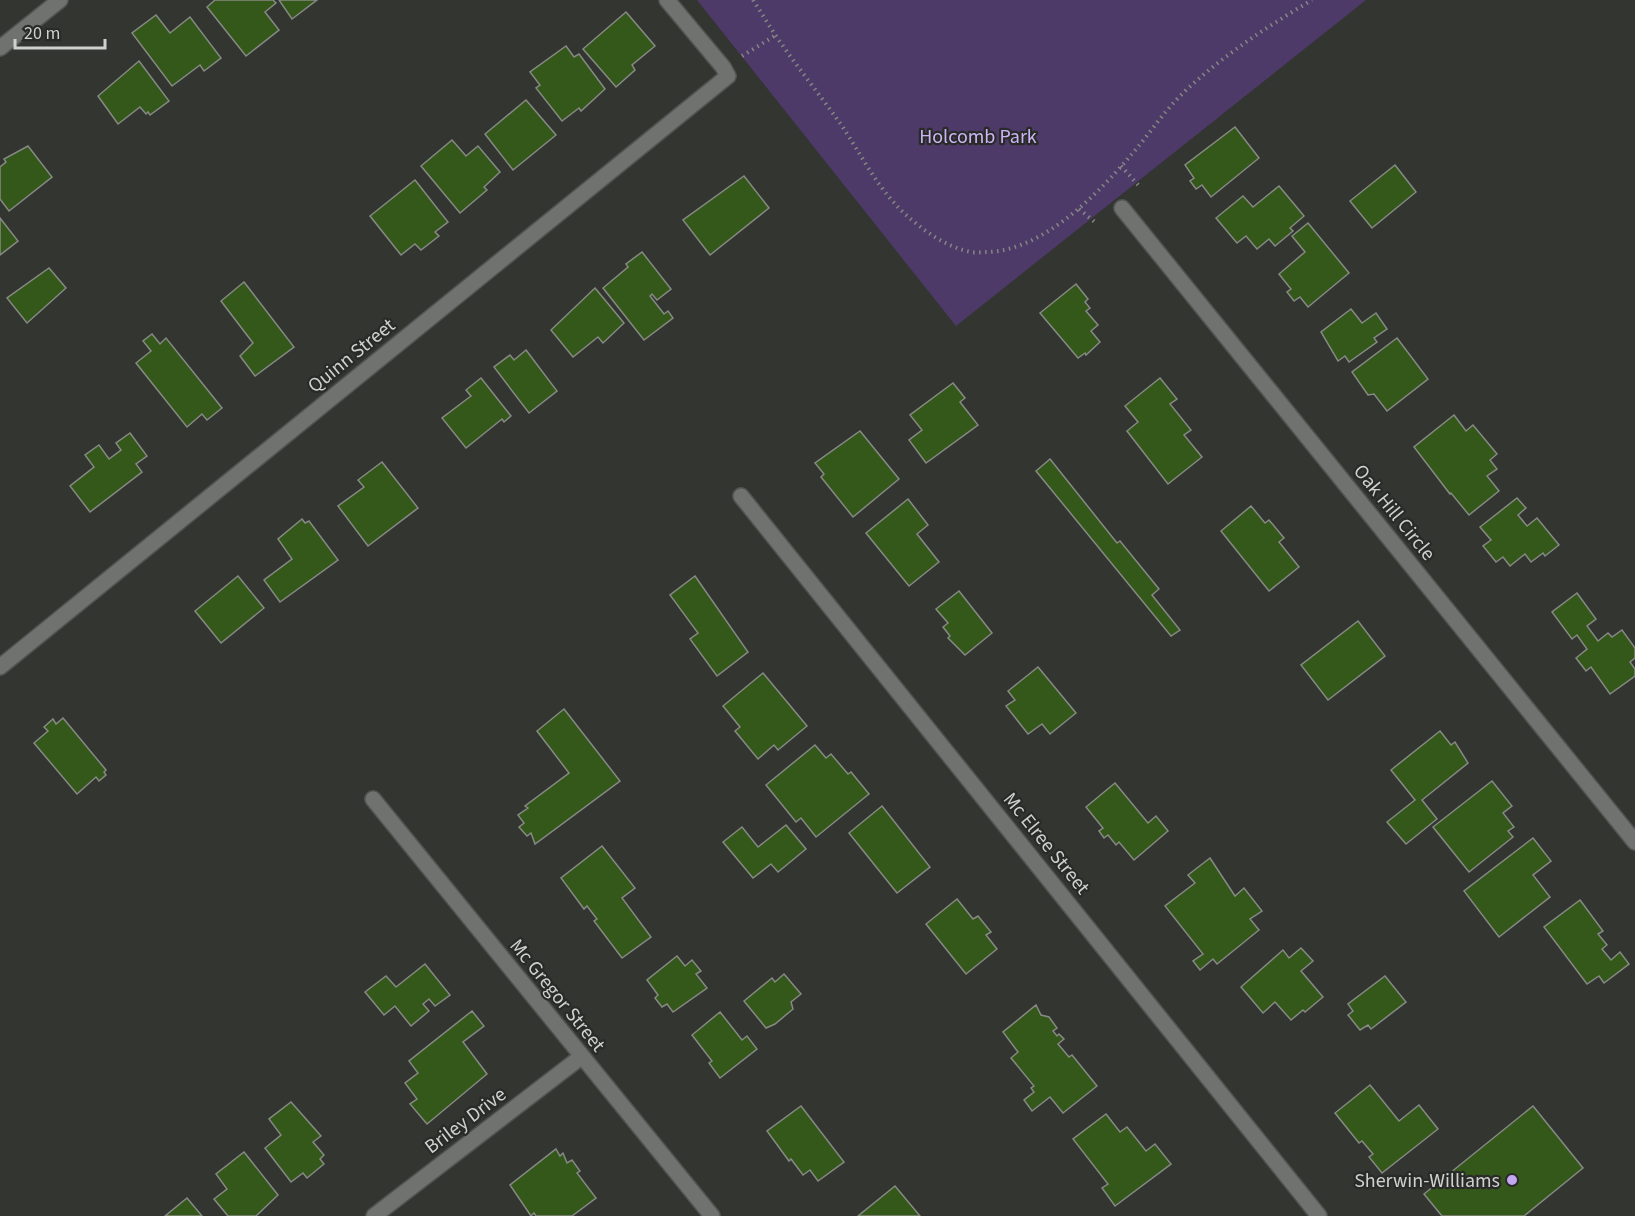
<svg xmlns="http://www.w3.org/2000/svg" width="1635" height="1216" viewBox="0 0 1635 1216" font-family="'Source Sans 3',sans-serif">
  <style>
    .green { fill: #4d3a68 }
    .building { fill: #34571a; stroke: #868984; stroke-width: 1.5 }
    .lines { fill: none; stroke-linecap: round; stroke-linejoin: round }
    .street-casing { stroke: #515350; stroke-width: 18 }
    .path { stroke: #868784; stroke-width: 4; stroke-dasharray: 1.5 4.5; stroke-linecap: butt }
    .street { stroke: #6f726e; stroke-width: 15 }
    .poi-dot { fill: #c4a7f1; stroke: #292b28; stroke-width: 2 }
    .labels { text-anchor: middle; stroke-width: 4.5; stroke-linejoin: round; paint-order: stroke }
    .park-label { font-size: 20px; fill: #cdb5f5; stroke: #292b28 }
    .street-label { font-size: 20px; fill: #d0d1cf; stroke: #292b28 }
    .poi-label { font-size: 20px; fill: #d0d1cf; stroke: #292b28; text-anchor: end }
  </style>
  <rect width="100%" height="100%" fill="#333531"/>
  <polygon class="green" points="697,0 1366,0 956,326"/>
  <g class="building">
    <polygon points="215,0 273,0 276,3 265,12 279,30 246,56 207,7"/>
    <polygon points="279,0 317,0 292,19"/>
    <polygon points="626,12 655,46 632,65 635,70 616,87 583,49"/>
    <polygon points="156,15 170,33 190,17 221,58 204,71 200,65 172,86 132,33"/>
    <polygon points="566,46 574,57 579,54 605,89 581,111 579,108 562,121 536,88 540,85 530,72"/>
    <polygon points="139,61 169,101 150,115 148,112 146,114 140,107 118,124 98,96"/>
    <polygon points="526,100 556,135 513,170 485,134"/>
    <polygon points="1235,127 1259,158 1211,197 1202,185 1196,189 1190,181 1194,178 1185,165"/>
    <polygon points="452,140 466,156 478,146 500,172 484,187 487,190 460,213 421,166"/>
    <polygon points="28,146 52,177 9,211 0,199 0,167 6,162 4,159"/>
    <polygon points="1395,165 1416,192 1372,228 1350,201"/>
    <polygon points="744,176 769,208 710,255 683,220"/>
    <polygon points="415,180 448,222 435,232 439,236 421,250 415,244 401,255 370,216"/>
    <polygon points="1279,186 1304,216 1290,228 1293,231 1275,246 1269,239 1257,249 1246,236 1237,243 1216,218 1243,196 1253,207"/>
    <polygon points="0,218 18,241 0,255"/>
    <polygon points="1308,223 1349,273 1308,307 1300,297 1294,301 1287,292 1291,289 1279,274 1305,252 1292,236"/>
    <polygon points="642,252 671,289 657,300 652,294 650,296 664,314 668,311 673,318 644,340 603,288 628,267 626,264"/>
    <polygon points="49,268 66,288 27,323 7,298"/>
    <polygon points="244,282 294,347 255,376 240,356 253,343 221,301"/>
    <polygon points="1076,284 1088,299 1085,302 1090,308 1086,311 1098,325 1091,331 1100,342 1086,355 1085,353 1078,358 1040,313"/>
    <polygon points="595,288 624,323 603,343 598,337 573,357 551,330"/>
    <polygon points="1351,309 1362,323 1376,313 1387,329 1374,338 1377,342 1349,362 1345,356 1338,361 1321,332"/>
    <polygon points="152,334 160,344 166,338 222,408 207,420 202,414 187,427 136,363 151,351 143,341"/>
    <polygon points="1397,338 1428,379 1387,411 1374,394 1368,395 1352,372"/>
    <polygon points="526,350 557,391 529,413 494,367 510,355 514,360"/>
    <polygon points="481,378 511,416 504,422 502,419 466,448 442,418 471,396 466,390"/>
    <polygon points="1160,378 1177,399 1170,404 1191,430 1184,435 1202,457 1168,484 1127,431 1138,422 1125,406"/>
    <polygon points="953,383 965,398 960,402 978,425 926,463 909,440 922,430 910,415"/>
    <polygon points="1454,415 1466,431 1473,425 1497,454 1490,460 1497,469 1487,476 1499,491 1469,515 1451,493 1450,494 1414,447"/>
    <polygon points="860,431 899,479 853,517 821,477 824,474 815,463"/>
    <polygon points="130,433 147,456 136,464 142,472 90,512 70,486 94,467 85,455 99,445 109,459 121,450 116,443"/>
    <polygon points="1050,459 1117,543 1120,541 1159,589 1152,595 1180,630 1171,636 1036,471"/>
    <polygon points="382,462 418,508 368,546 338,506 364,487 358,480"/>
    <polygon points="1517,498 1526,508 1518,515 1527,526 1537,518 1559,545 1545,556 1543,553 1531,562 1525,554 1510,566 1503,557 1496,562 1483,546 1491,540 1480,527"/>
    <polygon points="908,499 928,525 917,534 939,562 909,586 866,533"/>
    <polygon points="1251,506 1265,523 1269,520 1284,538 1279,542 1299,567 1269,591 1221,531"/>
    <polygon points="302,519 305,523 309,521 338,560 280,602 264,580 292,559 278,539"/>
    <polygon points="238,576 264,608 221,643 195,611"/>
    <polygon points="695,576 748,652 717,676 690,639 698,633 670,595"/>
    <polygon points="959,591 992,633 965,655 948,638 950,636 943,627 948,623 936,609"/>
    <polygon points="1577,593 1596,619 1587,626 1598,641 1608,633 1612,637 1622,630 1635,648 1635,658 1630,662 1635,669 1635,676 1610,694 1591,667 1586,671 1576,658 1587,649 1577,635 1572,639 1552,612"/>
    <polygon points="1358,621 1385,656 1328,700 1301,665"/>
    <polygon points="1038,667 1076,713 1050,734 1042,724 1028,734 1006,706 1015,700 1008,691"/>
    <polygon points="763,673 807,726 778,750 774,745 758,759 735,731 740,727 723,706"/>
    <polygon points="564,709 620,781 535,844 531,833 527,836 519,827 524,823 518,815 528,808 525,806 569,773 537,731"/>
    <polygon points="63,718 106,770 104,772 106,775 99,781 96,777 77,794 34,743 48,731 44,727 53,719 56,724"/>
    <polygon points="1440,731 1451,745 1455,742 1468,763 1422,800 1437,819 1406,844 1387,822 1415,800 1391,770"/>
    <polygon points="815,745 826,758 831,754 848,774 851,772 869,794 816,837 801,818 796,822 766,785"/>
    <polygon points="1492,781 1512,806 1503,813 1514,827 1508,831 1513,837 1469,872 1433,827"/>
    <polygon points="1115,783 1148,823 1156,816 1168,831 1134,860 1119,842 1116,845 1108,835 1104,838 1099,831 1103,828 1086,807"/>
    <polygon points="882,806 930,867 897,893 849,833"/>
    <polygon points="786,825 806,849 778,872 771,864 753,878 723,842 742,827 758,847"/>
    <polygon points="1533,838 1551,861 1533,875 1550,897 1499,937 1464,891"/>
    <polygon points="602,846 635,888 622,898 651,937 622,958 594,921 597,919 587,906 584,909 561,878"/>
    <polygon points="1210,858 1235,896 1244,888 1262,911 1250,919 1259,930 1217,964 1213,959 1200,970 1193,961 1203,954 1165,906 1195,883 1188,875"/>
    <polygon points="957,899 973,919 978,916 991,932 986,935 997,949 966,974 926,924"/>
    <polygon points="1580,900 1603,931 1598,934 1607,945 1602,949 1611,960 1620,952 1629,964 1604,983 1599,976 1587,984 1544,927"/>
    <polygon points="1301,948 1313,961 1301,971 1323,997 1305,1012 1303,1010 1291,1020 1275,1002 1263,1013 1241,987 1283,950 1289,958"/>
    <polygon points="677,956 685,966 692,960 701,971 696,974 707,988 673,1012 667,1004 662,1007 655,998 658,995 647,980"/>
    <polygon points="425,964 450,995 435,1006 429,999 423,1004 429,1011 411,1026 395,1006 384,1015 365,992 386,976 396,987"/>
    <polygon points="784,974 801,994 791,1002 793,1009 775,1024 766,1028 744,1001 772,978 775,982"/>
    <polygon points="1385,976 1406,1002 1371,1029 1368,1025 1360,1030 1348,1015 1353,1011 1348,1004"/>
    <polygon points="1036,1005 1041,1015 1049,1017 1057,1028 1053,1031 1057,1036 1059,1034 1064,1039 1058,1044 1069,1057 1072,1055 1097,1086 1063,1113 1050,1097 1032,1111 1024,1100 1034,1092 1031,1088 1034,1086 1011,1058 1018,1052 1003,1032"/>
    <polygon points="472,1011 484,1026 463,1042 487,1074 427,1124 410,1104 417,1099 405,1083 418,1073 409,1061"/>
    <polygon points="720,1012 742,1040 747,1036 757,1049 720,1078 709,1063 712,1061 692,1035"/>
    <polygon points="1370,1085 1399,1121 1419,1105 1438,1129 1382,1173 1369,1157 1373,1154 1362,1141 1359,1143 1335,1113"/>
    <polygon points="291,1102 321,1136 313,1142 324,1155 320,1159 324,1164 307,1178 303,1173 291,1182 265,1148 281,1135 269,1119"/>
    <polygon points="801,1106 844,1162 818,1181 810,1170 803,1175 791,1159 789,1161 767,1131"/>
    <polygon points="1533,1106 1583,1168 1524,1216 1442,1216 1424,1194"/>
    <polygon points="1106,1114 1120,1132 1127,1127 1146,1151 1155,1144 1171,1164 1115,1206 1102,1188 1108,1184 1073,1139"/>
    <polygon points="556,1149 560,1156 563,1153 567,1163 572,1160 580,1171 577,1173 596,1198 572,1216 536,1216 534,1213 531,1216 510,1185"/>
    <polygon points="244,1152 278,1195 256,1216 228,1216 214,1199 227,1189 216,1174"/>
    <polygon points="895,1186 920,1216 858,1216"/>
    <polygon points="187,1198 202,1216 165,1216"/>
  </g>
  <g class="lines">
    <g class="street-casing">
      <g id="street">
        <polyline points="0,48 60,0"/>
        <polyline points="1122,208 1635,842"/>
        <polyline points="741,496 1319,1216"/>
        <polyline points="0,667 728,76 723,67 667,0"/>
        <polyline points="373,799 712,1216"/>
        <polyline points="374,1216 581,1057"/>
      </g>
    </g>
    <g class="path">
      <path d="M753 0C763 15 772 31 783 46 802 73 823 99 842 126 862 156 878 189 905 214 924 231 946 247 971 252 977 253 983 252 989 252 1044 249 1097 195 1131 155 1148 136 1162 114 1180 96 1219 58 1265 28 1312 0"/>
      <polyline points="742,56 776,35"/>
      <polyline points="1121,166 1140,187"/>
      <polyline points="1079,209 1096,223"/>
    </g>
    <use href="#street" class="street"/>
  </g>
  <circle class="poi-dot" cx="1512" cy="1180" r="6"/>
  <g class="labels">
    <g class="park-label">
      <text x="978" y="143">Holcomb Park</text>
    </g>
    <g class="street-label">
      <text transform="translate(351 355) rotate(-39)" y="7">Quinn Street</text>
      <text transform="translate(1395 512) rotate(51)" y="7">Oak Hill Circle</text>
      <text transform="translate(1047 843) rotate(51)" y="7">Mc Elree Street</text>
      <text transform="translate(558 995) rotate(51)" y="7">Mc Gregor Street</text>
      <text transform="translate(465 1120) rotate(-37)" y="7">Briley Drive</text>
    </g>
    <g class="poi-label">
      <text x="1500" y="1187">Sherwin-Williams</text>
    </g>
  </g>
  <path d="M15 39v9h90v-9" fill="none" stroke="#d0d1cf" stroke-width="3"/>
  <text x="24" y="39" font-size="18" fill="#d0d1cf" stroke="#292b28" stroke-width="4.5" paint-order="stroke">20 m</text>
</svg>
